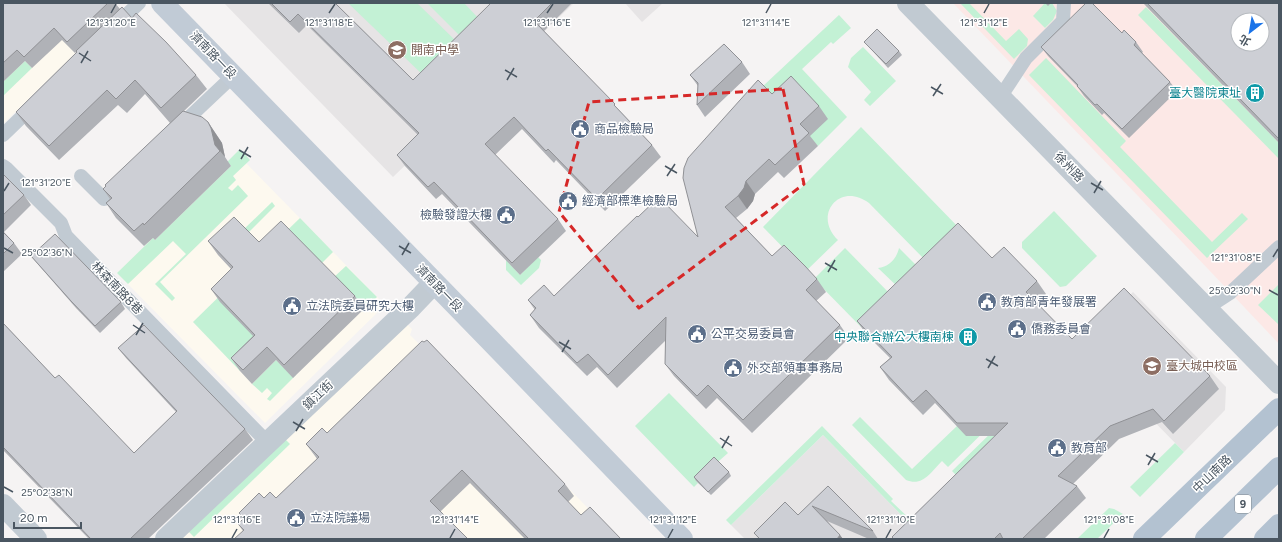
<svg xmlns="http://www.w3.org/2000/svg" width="1282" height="542" viewBox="0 0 1282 542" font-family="Figtree,'Noto Sans TC',sans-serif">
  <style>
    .commercial { fill: #fdf9ef }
    .education { fill: #e6e4e5 }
    .medical { fill: #fce8e6; fill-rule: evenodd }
    .green { fill: #c3f1d5 }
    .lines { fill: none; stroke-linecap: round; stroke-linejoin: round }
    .lane { stroke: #c1cad2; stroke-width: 14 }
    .street { stroke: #c1cad2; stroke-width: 22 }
    .secondary { stroke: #c1cbd6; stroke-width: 22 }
    .primary { stroke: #b3c2d1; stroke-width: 22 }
    .wall { fill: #b0b2b7 }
    .shaded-wall { fill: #909195 }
    .building { fill: #cdcfd5; stroke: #909195; fill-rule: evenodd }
    .marked { fill: none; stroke: #d62828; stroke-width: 3; stroke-dasharray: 8 5; stroke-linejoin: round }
    .ticks { fill: none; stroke: #4a5661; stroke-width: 1.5 }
    .labels { text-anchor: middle; stroke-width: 3; stroke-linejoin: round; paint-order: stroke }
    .shield { fill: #fff; stroke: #808990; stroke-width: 1 }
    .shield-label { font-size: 11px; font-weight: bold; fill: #4a5661 }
    .education-label { font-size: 12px; fill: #785e54; stroke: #fff; text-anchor: start }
    .street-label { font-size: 12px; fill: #4a5661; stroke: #fff }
    .culture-label { font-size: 12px; fill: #0d838f; stroke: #fff; text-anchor: end }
    .service-label { font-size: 12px; fill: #4e5e75; stroke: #fff; text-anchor: start }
    .ticks-label { font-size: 10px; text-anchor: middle; fill: #4a5661; stroke: #fff; stroke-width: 3; stroke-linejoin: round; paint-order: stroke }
  </style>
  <rect width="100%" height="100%" fill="#f5f3f3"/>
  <g class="commercial">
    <polygon points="3,3 120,10 3,124"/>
    <polygon points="246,163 385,305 265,423 117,273 153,238 155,240 226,170 233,176"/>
    <polygon points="407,324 412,329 410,335 429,354 436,352 618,539 178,539"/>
  </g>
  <g class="education">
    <polygon points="224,3 574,3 393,177"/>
    <polygon points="625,3 663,3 642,22"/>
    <polygon points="1133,292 1226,387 1225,410 1184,452 1079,345"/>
    <polygon points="823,435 915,529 904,539 745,539 731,525"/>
  </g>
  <path class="medical" d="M953 3H1279V344L1209 270ZM1238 20H1262V44H1238Z"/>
  <g class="green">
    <polygon points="348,3 417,3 458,43 425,77"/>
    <polygon points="427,3 464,3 481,21 463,39"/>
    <polygon points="960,3 969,3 1006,41 1019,29 1028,39 1027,46 1014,59"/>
    <polygon points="1045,3 1052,3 1057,11 1053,20 1045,28 1033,16"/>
    <polygon points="1146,7 1279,143 1279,159 1138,15"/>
    <polygon points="839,15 851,28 833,44 831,42 802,69 847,117 818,146 762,87"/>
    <polygon points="863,47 896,81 870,106 864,100 871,92 848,67 851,58"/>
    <polygon points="1046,58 1126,141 1120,147 1212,242 1242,213 1248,219 1207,258 1029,75"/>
    <polygon points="25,61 32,68 3,96 3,82"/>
    <path d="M861 127 961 230 927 262 869 203C840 181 812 215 838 240L806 271 763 227Z"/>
    <polygon points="240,149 250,160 233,176 236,180 228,188 232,191 238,185 248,196 160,282 175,298 172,301 155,284 186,254 173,241 128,284 117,273 153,238 155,240 231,166 227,162"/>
    <polygon points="272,202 275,206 247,234 243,230"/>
    <polygon points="1054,211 1097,256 1066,286 1060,287 1022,248 1022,242"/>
    <polygon points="300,218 333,252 320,265 265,252"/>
    <polygon points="845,248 892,296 861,327 814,279"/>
    <path d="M899 248 920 269 900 289 878 268C889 267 897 258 899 248Z"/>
    <polygon points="538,257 541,260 539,268 521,285 506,270 506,260 520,275"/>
    <polygon points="346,266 377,297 362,312 362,307 333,278"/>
    <polygon points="239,277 264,348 240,371 193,322"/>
    <polygon points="1279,284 1279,325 1258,305"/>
    <polygon points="1080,346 915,529 823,435 731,525 726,520 822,426 893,499 891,501 914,523 959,478 952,471"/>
    <path d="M1070 347 948 467 942 461C931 472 923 487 906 480L852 425 860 417 912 469 957 426Z"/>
    <polygon points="276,360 291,375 296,375 270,401 267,399 272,393 267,388 262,393 252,384"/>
    <polygon points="669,393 728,453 696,481 698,483 694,487 635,426"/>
    <polygon points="283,437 290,444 194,537 187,530"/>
    <polygon points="1175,443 1184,452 1140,497 1130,487"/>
    <polygon points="1109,508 1114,509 1123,514 1097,539 1077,539"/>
  </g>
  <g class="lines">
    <g class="lane">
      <polyline points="115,26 139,3"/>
      <polyline points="1001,96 1026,58 1063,21 1064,3"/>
      <polyline points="180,126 233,76"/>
      <polyline points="3,135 34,105"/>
      <polyline points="3,166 6,168 61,223 66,236 268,443"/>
      <polyline points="81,176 104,199 121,182"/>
      <polyline points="1207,308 1230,293 1279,247"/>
    </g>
    <g class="street">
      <polyline points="908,3 1279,383"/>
      <polyline points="3,505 36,539"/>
      <polyline points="166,539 411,307 434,283"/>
    </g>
    <polyline class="secondary" points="162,3 490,340 682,539"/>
    <g class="primary">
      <polyline points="1144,539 1279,409"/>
      <polyline points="1206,539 1279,468"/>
      <polyline points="1265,539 1279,525"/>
    </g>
  </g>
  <g class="wall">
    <polygon points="3,3 115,3 120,9 132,18 196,75 207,89 184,111 208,122 222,143 225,157 231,166 155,240 153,238 144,246 116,218 106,203 110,199 103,189 170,123 145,94 127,113 118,105 59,160 26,126 16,112 77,52 77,51 75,53 62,40 32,68 25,61 3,82"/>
    <polygon points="268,3 335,3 413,80 491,3 572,3 544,31 652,145 661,157 605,211 556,160 554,163 522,129 495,155 558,219 566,231 520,275 442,194 436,199 405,166 397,155 418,135 307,25 299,33"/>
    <polygon points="1045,3 1051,3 1048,6"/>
    <polygon points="1143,3 1279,3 1279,143"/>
    <polygon points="1122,33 1136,42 1143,52 1142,53 1170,82 1177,91 1129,138 1104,113 1102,115 1084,96 1077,86 1048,56 1041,47"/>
    <polygon points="864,42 899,51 902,55 888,68 867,45"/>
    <polygon points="742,62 750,74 705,117 697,105 698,86 690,75"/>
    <polygon points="772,94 819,106 828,119 810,136 818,146 784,178 778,172 755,194 753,201 747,209 736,218 772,256 817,279 826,292 816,301 840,325 849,338 752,433 717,398 706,409 674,376 665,364 666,340 617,388 597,367 587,376 539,328 530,315 535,310 528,300 554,296 638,217 698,237"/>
    <polygon points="3,174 24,195 31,205 4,232 14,243 22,254 3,272"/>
    <polygon points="208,241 259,242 355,296 364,309 293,378 276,360 252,384 240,371 231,358 253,336 220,302 211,289 231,269 218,255"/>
    <polygon points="31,256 121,302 125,309 100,333 76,308 36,262"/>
    <polygon points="992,258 1037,281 1046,294 1037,304 1072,339 1210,376 1219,389 1173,434 1162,422 1119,439 1073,484 1077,486 1086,498 1044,539 893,539 892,537 995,436 966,436 935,403 923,415 889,380 880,367 890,358 866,334 857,321"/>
    <polygon points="3,323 55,378 134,453 176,412 126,358 118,348 245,429 253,440 148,539 89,539 3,450"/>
    <polygon points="327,433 565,484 574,496 568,502 581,515 621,539 525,539 470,483 441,511 243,531 238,524 243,519 239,513 264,498 276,498 317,459 315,456 306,444"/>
    <polygon points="729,472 731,476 711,495 696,481 694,477"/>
    <polygon points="828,486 873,531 878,539 869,539 827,521 843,539 759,539 754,533 798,515"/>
  </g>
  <g class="shaded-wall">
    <polygon points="208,122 222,143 225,157 215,145"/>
    <polygon points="746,181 755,194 753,201 747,209 738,196"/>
    <polygon points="840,535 843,539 837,539"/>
  </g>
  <g class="building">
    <polygon points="3,3 108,3 67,42 54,28 24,57 17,50 3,63"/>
    <polygon points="271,3 335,3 413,80 491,3 552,3 534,21 615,104 614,105 652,145 597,199 548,149 546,151 514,117 485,144 558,219 512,263 434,182 428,187 397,155 419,133 298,14 290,22"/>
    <polygon points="1086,3 1092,3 1122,33 1124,30 1136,42 1134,45 1170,82 1122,129 1097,104 1095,105 1077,86 1078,85 1041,47"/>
    <path d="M1147 3H1279V139ZM1238 20H1262V44H1238Z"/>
    <polygon points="122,7 132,18 136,13 166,42 196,75 161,108 135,80 116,99 107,90 49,146 16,112 77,52 76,51"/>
    <polygon points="877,29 899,51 886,64 864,42"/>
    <polygon points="724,44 742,62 697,105 698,83 690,75"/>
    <polygon points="791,76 819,106 800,124 809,133 775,165 769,159 746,181 744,188 738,196 725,207 772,256 784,245 805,266 817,279 806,290 840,325 743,420 708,385 697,396 665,364 666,317 608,375 588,354 577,363 530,315 536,308 528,300 544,285 554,296 637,216 638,217 659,197 698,237 683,178 684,168 688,158 758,80 772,94"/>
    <polygon points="183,111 202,117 208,122 211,128 215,145 220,151 144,225 143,223 134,231 106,203 112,198 103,189 106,186 105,185"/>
    <polygon points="3,174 24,195 3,215"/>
    <polygon points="234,217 259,242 281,221 355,296 284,365 267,347 243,370 231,358 255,335 211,289 233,267 208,241"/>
    <polygon points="958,223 992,258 1004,247 1037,281 1026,292 1072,339 1124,288 1210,376 1164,421 1153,409 1110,426 1058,476 1077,486 1022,539 1003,539 1000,533 994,539 894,539 892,537 1008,423 957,423 926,390 913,402 880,367 892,357 857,321"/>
    <polygon points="3,232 14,243 3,254"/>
    <polygon points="55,234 121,302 95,326 71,301 31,256"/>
    <polygon points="3,323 55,378 59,375 134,453 177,411 118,348 144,325 245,429 130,539 91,539 3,447"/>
    <polygon points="427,340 565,484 558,491 581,515 590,507 621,539 529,539 462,470 430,501 468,539 234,539 244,530 238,524 244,518 239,513 259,493 264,498 270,492 276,498 319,457 306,444 322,428 327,433 422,341 424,342"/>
    <polygon points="714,457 729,472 708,492 694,477"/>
    <polygon points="828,486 873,531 812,506 840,535 837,539 760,539 754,533 785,502 798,515"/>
  </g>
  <path class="marked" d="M783 89 804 184 639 308 559 212 589 102Z"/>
  <path class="ticks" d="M111 13 116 4M329 13 335 4M547 13 553 4M766 13 771 4M984 13 989 4M79 53 91 61M81 63 88 51M505 70 517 77M507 80 514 68M931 87 943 94M933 96 941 84M239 150 251 157M241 159 248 147M665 166 677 173M667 176 675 164M1091 183 1103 190M4 191 9 183M1094 193 1101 181M399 246 411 253M4 248 13 253M402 255 409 243M1273 257 1278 249M825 263 837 270M828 272 835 260M1269 290 1278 295M133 325 145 333M136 335 143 323M559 342 571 349M562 352 569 340M986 359 998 366M988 368 995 356M293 422 305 429M296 431 303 419M720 438 732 446M722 448 729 436M1146 455 1158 462M1148 465 1155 453M4 487 13 492M232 538 237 529M450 538 455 529M668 538 673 529M886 538 891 529M1104 538 1109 529"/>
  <defs>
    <g id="school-disc" transform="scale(1)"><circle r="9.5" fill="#8d6e63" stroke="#fff"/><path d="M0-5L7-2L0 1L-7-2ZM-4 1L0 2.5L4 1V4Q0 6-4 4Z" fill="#fff"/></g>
    <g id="building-disc" transform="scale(1)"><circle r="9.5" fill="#0f9aa8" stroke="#fff"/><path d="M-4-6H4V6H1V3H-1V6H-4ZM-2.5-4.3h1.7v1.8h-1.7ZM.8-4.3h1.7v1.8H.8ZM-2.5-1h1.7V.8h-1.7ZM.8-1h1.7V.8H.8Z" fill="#fff"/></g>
    <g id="civic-disc" transform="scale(1)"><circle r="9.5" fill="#5c6f8a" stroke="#fff"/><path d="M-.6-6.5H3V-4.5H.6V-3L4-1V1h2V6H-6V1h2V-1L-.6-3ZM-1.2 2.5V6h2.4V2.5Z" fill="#fff"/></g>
    <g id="university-disc" transform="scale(1)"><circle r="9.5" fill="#8d6e63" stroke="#fff"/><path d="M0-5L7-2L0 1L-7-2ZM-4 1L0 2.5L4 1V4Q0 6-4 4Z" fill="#fff"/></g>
  </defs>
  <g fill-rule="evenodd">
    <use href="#school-disc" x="397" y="50"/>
    <use href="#building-disc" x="1255" y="93"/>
    <use href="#civic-disc" x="580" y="129"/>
    <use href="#civic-disc" x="568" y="201"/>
    <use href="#civic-disc" x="506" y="215"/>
    <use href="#civic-disc" x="987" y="302"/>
    <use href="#civic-disc" x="292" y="306"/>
    <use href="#civic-disc" x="1017" y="329"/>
    <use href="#civic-disc" x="697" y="334"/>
    <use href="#building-disc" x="968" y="337"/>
    <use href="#university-disc" x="1152" y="366"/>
    <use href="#civic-disc" x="733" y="368"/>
    <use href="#civic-disc" x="1057" y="448"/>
    <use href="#civic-disc" x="296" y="518"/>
  </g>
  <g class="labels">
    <rect class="shield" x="1235" y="495" width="16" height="18" rx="3"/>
    <g class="shield-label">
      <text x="1243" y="508">9</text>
    </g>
    <g class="education-label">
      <text x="411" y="54">開南中學</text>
      <text x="1166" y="370">臺大城中校區</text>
    </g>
    <g class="street-label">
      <text transform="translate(213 55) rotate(46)" y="4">濟南路一段</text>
      <text transform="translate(1069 167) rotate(46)" y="4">徐州路</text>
      <text transform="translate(117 288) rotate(46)" y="4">林森南路8巷</text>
      <text transform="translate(439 288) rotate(46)" y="4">濟南路一段</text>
      <text transform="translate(318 395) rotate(-43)" y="4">鎮江街</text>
      <text transform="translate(1212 474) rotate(-44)" y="4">中山南路</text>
    </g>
    <g class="culture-label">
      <text x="1241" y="97">臺大醫院東址</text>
      <text x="954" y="341">中央聯合辦公大樓南棟</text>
    </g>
    <g class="service-label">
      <text x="594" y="133">商品檢驗局</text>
      <text x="582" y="205">經濟部標準檢驗局</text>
      <text x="492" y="219" text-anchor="end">檢驗發證大樓</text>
      <text x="1001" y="306">教育部青年發展署</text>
      <text x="306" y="310">立法院委員研究大樓</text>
      <text x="1031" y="333">僑務委員會</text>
      <text x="711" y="338">公平交易委員會</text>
      <text x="747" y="372">外交部領事事務局</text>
      <text x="1071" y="452">教育部</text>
      <text x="310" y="522">立法院議場</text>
    </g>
  </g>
  <g class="ticks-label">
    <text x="111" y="26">121°31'20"E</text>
    <text x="329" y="26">121°31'18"E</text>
    <text x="547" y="26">121°31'16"E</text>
    <text x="766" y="26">121°31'14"E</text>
    <text x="984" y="26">121°31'12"E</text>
    <text x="46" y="186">121°31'20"E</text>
    <text x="47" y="256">25°02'36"N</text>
    <text x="1236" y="261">121°31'08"E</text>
    <text x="1235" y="294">25°02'30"N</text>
    <text x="47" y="496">25°02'38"N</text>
    <text x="237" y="523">121°31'16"E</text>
    <text x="455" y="523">121°31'14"E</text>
    <text x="673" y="523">121°31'12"E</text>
    <text x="891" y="523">121°31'10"E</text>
    <text x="1109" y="523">121°31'08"E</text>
  </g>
  <rect width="1282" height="542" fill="none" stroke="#4a5661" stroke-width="8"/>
  <g transform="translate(1250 32) rotate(211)"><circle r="19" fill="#ffffff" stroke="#b7bbc0"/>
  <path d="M0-3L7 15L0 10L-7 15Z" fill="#1a73e8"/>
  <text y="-6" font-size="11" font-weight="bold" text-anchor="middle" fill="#4a5661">北</text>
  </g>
  <path d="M14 522v6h67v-6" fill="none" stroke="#4a5661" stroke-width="2"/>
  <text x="20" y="522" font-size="12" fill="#4a5661" stroke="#ffffff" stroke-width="3" paint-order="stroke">20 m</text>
</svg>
